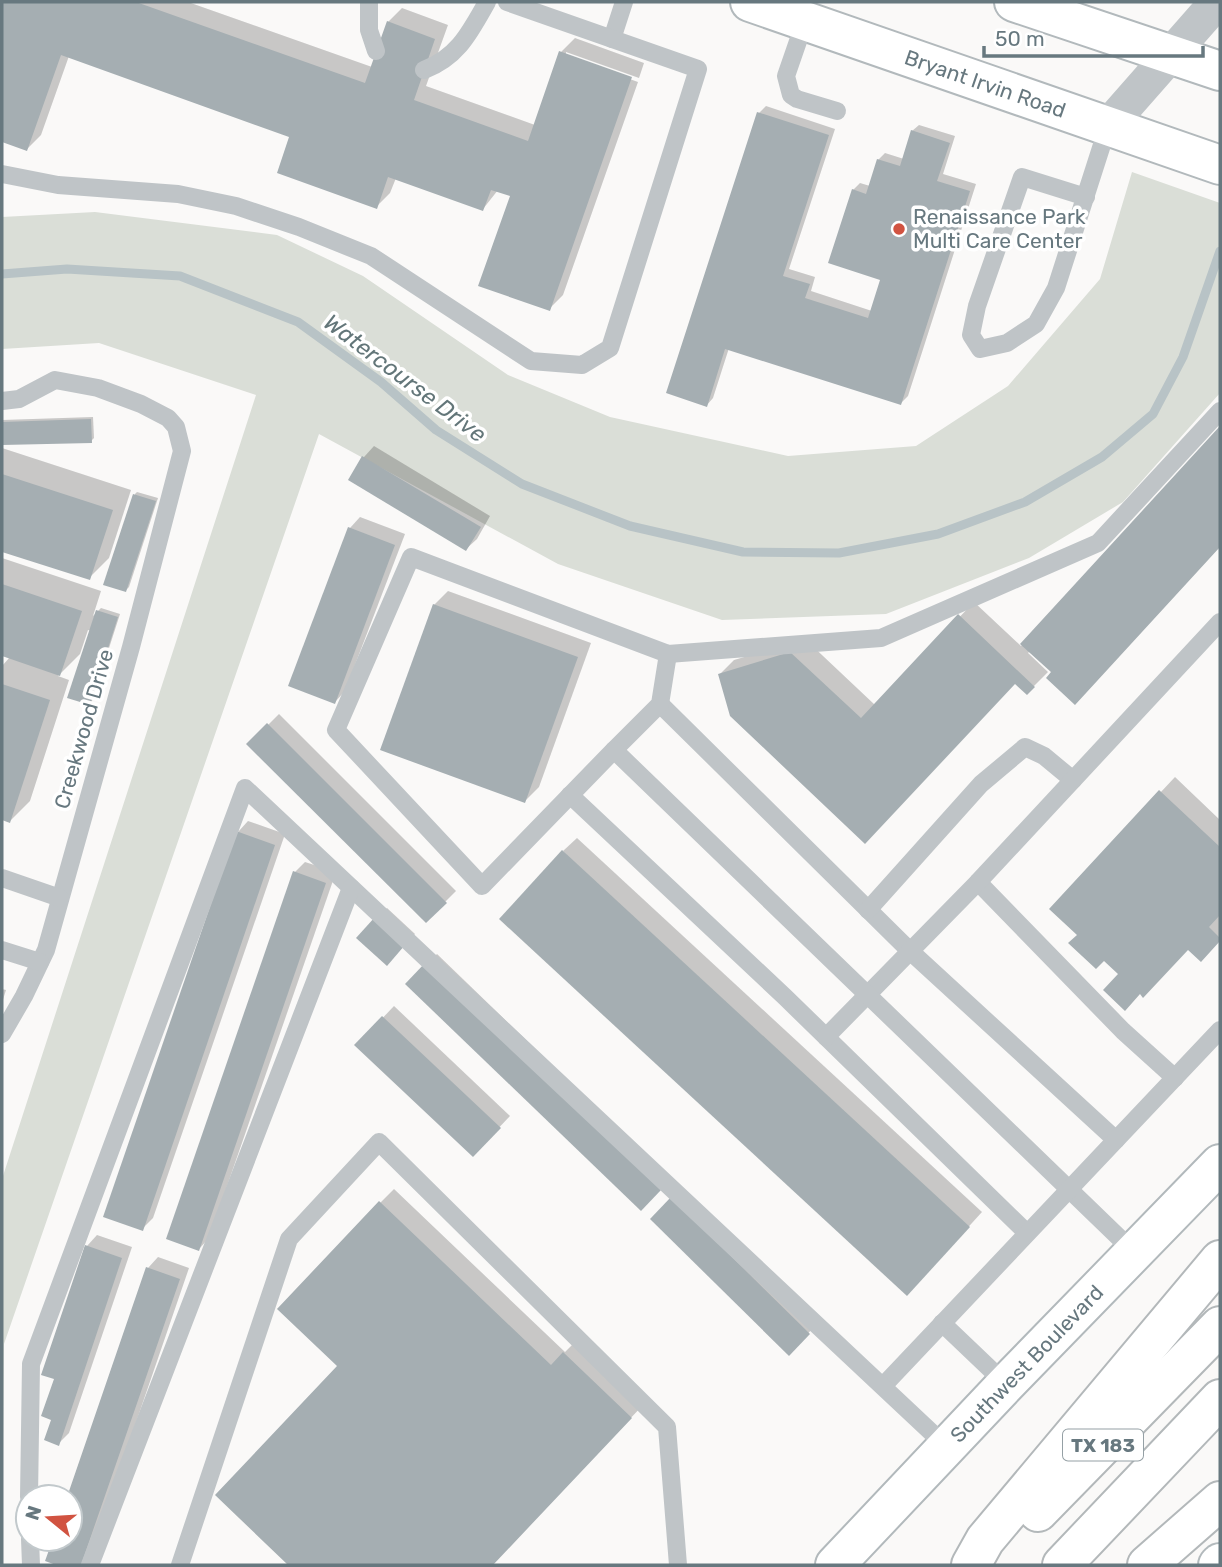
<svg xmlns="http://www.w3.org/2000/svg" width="1222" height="1567" viewBox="0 0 1222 1567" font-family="Rubik,sans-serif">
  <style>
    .green { fill: #daded7 }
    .shadow { fill: #0003 }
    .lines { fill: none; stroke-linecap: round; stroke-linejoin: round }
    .stream { stroke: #b8c3c6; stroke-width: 9 }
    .building { fill: #a5aeb2 }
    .secondary-casing { stroke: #b2b9bc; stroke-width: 42 }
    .motorway-casing { stroke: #b3b8ba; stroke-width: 42 }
    .service { stroke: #bfc4c7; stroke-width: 18 }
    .minor { stroke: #bfc4c7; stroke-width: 35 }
    .secondary { stroke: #fff; stroke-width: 38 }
    .motorway { stroke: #fff; stroke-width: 38 }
    .poi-dot { fill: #d15341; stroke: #fff; stroke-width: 2.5 }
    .labels { text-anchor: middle; stroke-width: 7; stroke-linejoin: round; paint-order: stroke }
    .shield { fill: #fff; stroke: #95a0a5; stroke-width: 2 }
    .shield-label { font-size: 19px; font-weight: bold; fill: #67787f }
    .street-label { font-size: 21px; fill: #67787f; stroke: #fff }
    .poi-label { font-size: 21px; fill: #67787f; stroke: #fff; text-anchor: start }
    .water-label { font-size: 23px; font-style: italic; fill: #637679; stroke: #fff }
  </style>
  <rect width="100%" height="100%" fill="#faf9f8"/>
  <polygon class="green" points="1132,172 1220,203 1220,393 1123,502 1029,558 886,614 722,620 558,564 319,434 4,1344 2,1565 2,1179 256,395 99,343 2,349 2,217 95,212 277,235 363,276 508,375 610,417 788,456 916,446 1008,386 1100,279"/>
  <g class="shadow">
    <polygon points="2,2 188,2 372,67 388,22 402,8 448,25 426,86 535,125 561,52 575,38 644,63 639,78 566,52 566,56 638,82 563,295 549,309 512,195 498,190 483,209 396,178 390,193 376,207 291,136 69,56 41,135 27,149 2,140"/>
    <polygon points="766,106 835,129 789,269 815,277 811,291 872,311 883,279 853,190 860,183 870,186 878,160 885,153 904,159 912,131 919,125 955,136 943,174 976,184 908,396 901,403 729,348 713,398 707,405 759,113"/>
    <polygon points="93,417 94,438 91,441 2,444 2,420"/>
    <polygon points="1220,429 1220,545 1085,692 1054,672 1030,651 1028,653 1048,672 1027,693 1015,682 879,828 720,674 734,660 805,639 875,705 974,602 1021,646"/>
    <polygon points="374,446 490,516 477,539 466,549 351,480 364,457"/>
    <polygon points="2,448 131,490 109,558 89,578 2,550"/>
    <polygon points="137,492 158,498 129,587 126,590 135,494"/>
    <polygon points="360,517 405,534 345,691 335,702 350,528"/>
    <polygon points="2,558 101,591 93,616 101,608 120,614 92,701 89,704 91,631 88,630 80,654 58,676 69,680 30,801 10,821 2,818 2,666 10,657 2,654"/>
    <polygon points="448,591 591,643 539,787 525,801 434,605"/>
    <polygon points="279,714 456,891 426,921 249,744"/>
    <polygon points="1175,777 1220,820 1220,940 1201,960 1188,948 1121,974 1051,909"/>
    <polygon points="248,821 285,834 153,1218 142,1229 238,832"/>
    <polygon points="577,838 982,1212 921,1279 563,851"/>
    <polygon points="305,862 336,872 209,1238 199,1249 295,872"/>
    <polygon points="387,908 415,934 397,953 376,919"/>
    <polygon points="437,954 670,1179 407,984"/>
    <polygon points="2,989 6,990 2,1003"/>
    <polygon points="394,1006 510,1116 473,1155 357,1045"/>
    <polygon points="683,1188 819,1322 789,1353"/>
    <polygon points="394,1189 565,1352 578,1339 645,1403 491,1565 291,1565 217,1495 339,1366 380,1203"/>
    <polygon points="97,1235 132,1247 69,1433 58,1444 53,1419 87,1246"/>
    <polygon points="158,1257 189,1268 87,1565 57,1565 55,1539 70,1539 69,1497 148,1268"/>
  </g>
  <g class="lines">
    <polyline class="stream" points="2,274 67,269 180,276 298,322 381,382 436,430 522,484 630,526 743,552 839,553 938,534 1025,502 1102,457 1153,414 1183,357 1220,251"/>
  </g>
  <g class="building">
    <polygon points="2,2 136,2 365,83 387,21 435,39 414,100 528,141 559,51 632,77 550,311 478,286 510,196 491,190 483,211 388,177 377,209 277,173 289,137 61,55 27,151 2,142"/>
    <polygon points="757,112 829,135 783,276 810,284 805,298 868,318 880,280 828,263 852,189 866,194 877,159 900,166 911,130 950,143 937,181 970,191 901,405 725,349 707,407 666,393"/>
    <polygon points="91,419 92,443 2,445 2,422"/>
    <polygon points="1220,426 1220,547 1075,705 1046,678 1051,672 1020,644"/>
    <polygon points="362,456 481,527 466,551 348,480"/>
    <polygon points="2,474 113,510 90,580 2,552"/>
    <polygon points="133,494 156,501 126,592 103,585"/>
    <polygon points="348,527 395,545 335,704 288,686"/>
    <polygon points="2,584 82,611 60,676 2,656"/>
    <polygon points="433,604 578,657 525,803 380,750"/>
    <polygon points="96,610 118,617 90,705 67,698"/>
    <polygon points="958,614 1035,687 1027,695 1015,684 865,844 730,716 718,674 790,652 861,718"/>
    <polygon points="2,684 50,700 10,823 2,820"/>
    <polygon points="267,723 447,903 426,923 246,744"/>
    <polygon points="1159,790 1220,847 1220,915 1209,927 1220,938 1220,941 1201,962 1188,950 1143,998 1140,994 1125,1011 1103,990 1118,974 1104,961 1096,969 1068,943 1077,935 1049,909"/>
    <polygon points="236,831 275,845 143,1231 103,1217"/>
    <polygon points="562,850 970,1227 907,1296 499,919"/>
    <polygon points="293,871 326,883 199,1251 166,1239"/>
    <polygon points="375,917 405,945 387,966 356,938"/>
    <polygon points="425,963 661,1190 641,1211 405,984"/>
    <polygon points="382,1016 501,1128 473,1157 354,1045"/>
    <polygon points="671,1197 810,1334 789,1356 650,1219"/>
    <polygon points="379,1201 551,1365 563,1352 632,1418 493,1565 288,1565 215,1495 337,1366 277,1309"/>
    <polygon points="85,1245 122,1258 59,1446 44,1440 51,1420 41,1416 54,1379 41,1375"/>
    <polygon points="146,1267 180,1279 81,1565 56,1565 45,1561 53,1539 70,1539 70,1497 67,1497"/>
  </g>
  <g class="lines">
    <g class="secondary-casing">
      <g id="secondary">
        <polyline points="750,2 1220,165"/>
        <polyline points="1014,2 1220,71"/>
        <polyline points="835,1565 1006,1384 1220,1164"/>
        <polyline points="1218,1565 1220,1563"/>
      </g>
    </g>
    <g class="motorway-casing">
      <g id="motorway">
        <polyline points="1038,1512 1220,1326"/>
        <polyline points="971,1565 985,1540 1220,1260"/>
        <polyline points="1062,1565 1220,1399"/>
        <polyline points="1147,1565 1220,1501"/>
      </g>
    </g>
    <g class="service">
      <polyline points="369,2 369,30 376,51"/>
      <polyline points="805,21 786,76 791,95 797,99 837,111"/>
      <polyline points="612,39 624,2"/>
      <path d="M424 70C458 57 470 32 487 2"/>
      <polyline points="2,174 58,185 178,194 236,206 299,227 371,256 531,361 582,365 610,348 698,69 507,2"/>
      <polyline points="1086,197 1022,177 977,306 971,335 980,349 1007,343 1036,324 1056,288 1108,126"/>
      <polyline points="2,401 19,399 55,380 98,388 141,404 168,418 176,427 182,451 131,647 46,950 24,996 2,1034"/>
      <polyline points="660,704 910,951 1116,1140"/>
      <polyline points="614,750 660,704 668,654"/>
      <polyline points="570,795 785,997 1027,1233"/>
      <polyline points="2,878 60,898"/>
      <polyline points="978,882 1123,1031 1175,1078"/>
      <polyline points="868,910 981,784 1025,747 1044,756 1073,780"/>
      <polyline points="2,950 40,962"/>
      <polyline points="826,1037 978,882 1220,622"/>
      <polyline points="1135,1253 614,750 482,886 336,730 411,557 668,654 881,638 1098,543 1220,411"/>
      <polyline points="942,1323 1006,1384"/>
      <polyline points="883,1386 1220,1030"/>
      <polyline points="29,1497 31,1364 245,788 947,1447"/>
      <polyline points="30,1539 31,1565"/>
      <polyline points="90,1565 351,888"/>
      <polyline points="180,1565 289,1239 379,1142 667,1427 678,1565"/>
    </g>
    <polyline class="minor" points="1108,126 1217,2"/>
    <use href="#secondary" class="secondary"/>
    <use href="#motorway" class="motorway"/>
  </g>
  <circle class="poi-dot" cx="899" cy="229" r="7"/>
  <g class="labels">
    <rect class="shield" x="1063" y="1429.5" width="80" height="31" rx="5"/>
    <g class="shield-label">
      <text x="1103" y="1452">TX 183</text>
    </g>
    <g class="street-label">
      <text transform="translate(985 84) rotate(19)" y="7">Bryant Irvin Road</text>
      <text transform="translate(84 729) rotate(-74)" y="7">Creekwood Drive</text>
      <text transform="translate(1027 1364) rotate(-46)" y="7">Southwest Boulevard</text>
    </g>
    <g class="poi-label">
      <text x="913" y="224">Renaissance Park<tspan x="913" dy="24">Multi Care Center</tspan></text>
    </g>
    <g class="water-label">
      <text transform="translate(405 378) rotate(37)" y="8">Watercourse Drive</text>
    </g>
  </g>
  <rect width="1222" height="1567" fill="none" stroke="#67787f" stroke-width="7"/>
  <g transform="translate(49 1518) rotate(288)"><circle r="33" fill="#ffffff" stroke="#c2c9cc" stroke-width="2"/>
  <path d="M0-5L12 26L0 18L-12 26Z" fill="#d15341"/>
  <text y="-10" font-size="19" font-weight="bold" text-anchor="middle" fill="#67787f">N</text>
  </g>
  <path d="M984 46v10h219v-10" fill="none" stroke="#67787f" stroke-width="3.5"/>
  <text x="995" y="46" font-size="21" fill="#67787f" stroke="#ffffff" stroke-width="5" paint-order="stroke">50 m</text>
</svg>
